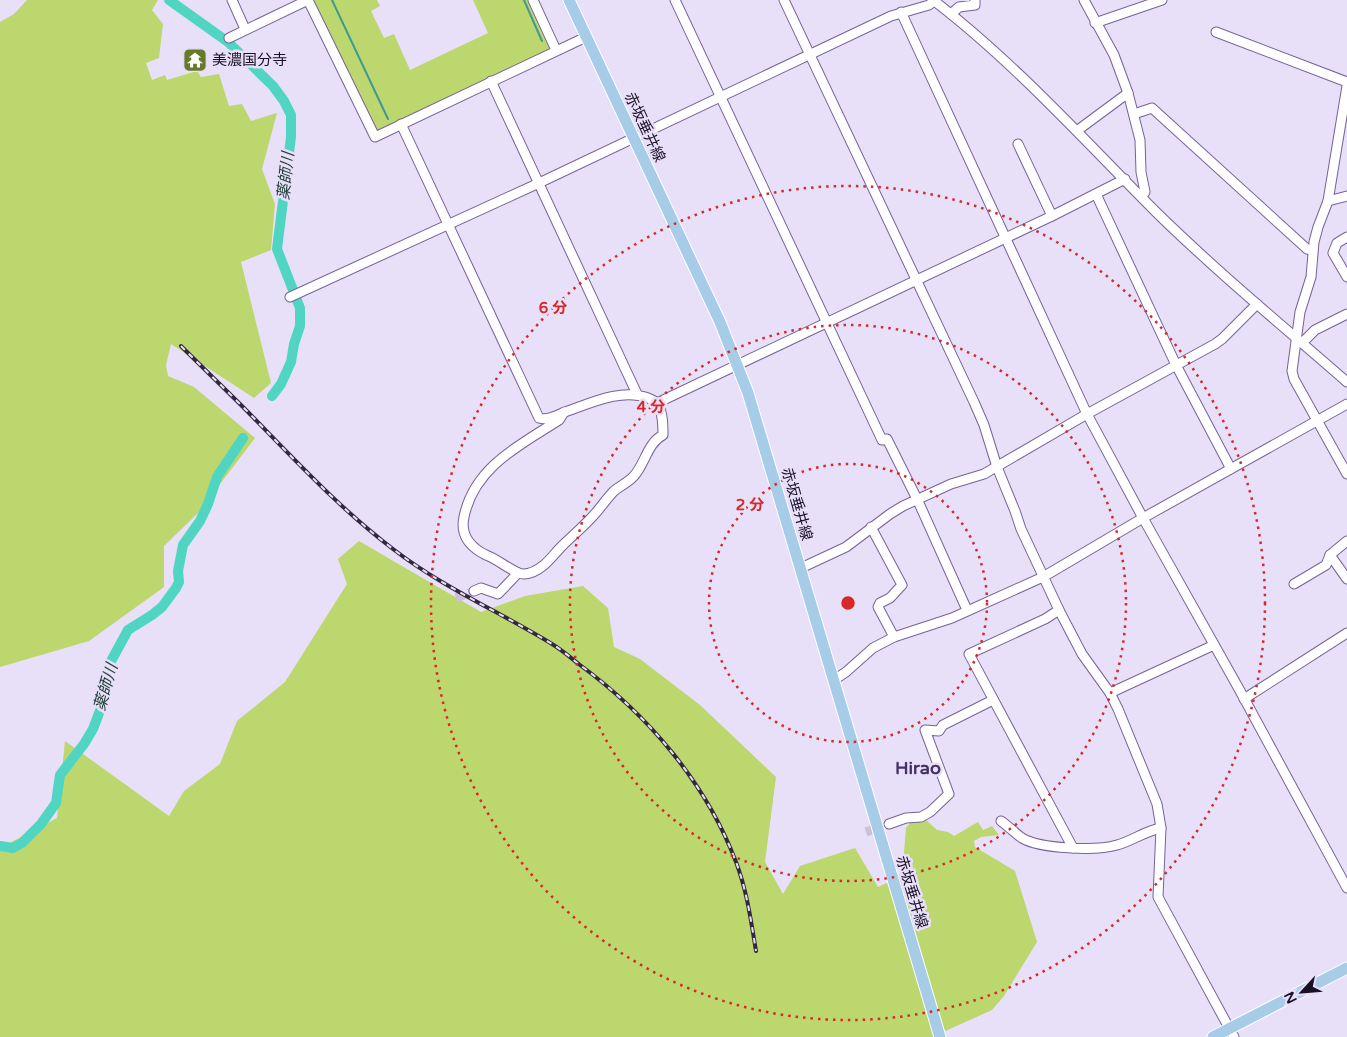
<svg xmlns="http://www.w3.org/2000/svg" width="1347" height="1037" viewBox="0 0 1347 1037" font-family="'Varela Round','Noto Sans JP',sans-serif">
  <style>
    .green { fill: #bbd76e }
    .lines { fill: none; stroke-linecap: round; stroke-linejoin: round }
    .stream { stroke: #409a94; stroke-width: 2 }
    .river { stroke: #50d5c2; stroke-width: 10 }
    .minor-tunnel { stroke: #c9c0d9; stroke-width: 9; stroke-dasharray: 9 4.5; stroke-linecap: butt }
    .minor-casing { stroke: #776298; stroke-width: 11 }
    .major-casing { stroke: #fff; stroke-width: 13 }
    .minor { stroke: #fff; stroke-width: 9 }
    .major { stroke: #a7cce8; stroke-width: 11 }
    .rail-casing { stroke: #32293f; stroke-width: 4 }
    .rail { stroke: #e8dff8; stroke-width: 2; stroke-dasharray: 5.5; stroke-linecap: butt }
    .ring { fill: none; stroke: #d62828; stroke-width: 2.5; stroke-dasharray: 2.5 5 }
    .labels { text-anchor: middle; stroke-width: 5; stroke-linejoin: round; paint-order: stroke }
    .poi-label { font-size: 15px; fill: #1a1127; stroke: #e8dff8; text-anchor: start }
    .street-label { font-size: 15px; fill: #1a1127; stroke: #e8dff8 }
    .water-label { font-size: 16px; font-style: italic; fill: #213e39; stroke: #e8dff8 }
    .quarter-label { font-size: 18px; font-weight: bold; fill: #453061; stroke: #e8dff8 }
    .centre { fill: #d62828; stroke: #e8dff8; stroke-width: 2.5 }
    .ring-label { font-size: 15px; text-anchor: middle; font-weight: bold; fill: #d62828; stroke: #e8dff8; stroke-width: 5; stroke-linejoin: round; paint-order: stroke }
  </style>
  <rect width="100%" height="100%" fill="#e8dff8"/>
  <g class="green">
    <polygon points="27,0 158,0 152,10 163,24 159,58 146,63 152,80 165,75 167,80 197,71 201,77 219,74 229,106 242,104 251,121 277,113 262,169 275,204 271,250 241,262 271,383 254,398 171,344 166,365 168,376 194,387 255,438 198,513 164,546 164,587 89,641 0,667 0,22 14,14"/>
    <polygon points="312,0 377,0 380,6 371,11 384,38 394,34 410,70 488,33 473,0 530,0 552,48 376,133"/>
    <polygon points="359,541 481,612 525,596 583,586 608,608 614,647 640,659 700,705 776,777 765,862 783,894 800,866 855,848 878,887 902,876 906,828 911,822 926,820 937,830 948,832 954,836 978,822 983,830 992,826 999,835 981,837 974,841 975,847 1015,871 1037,942 1004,996 992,1010 932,1037 0,1037 0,848 57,818 65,741 169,816 184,791 220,764 237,721 285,682 347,584 338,559"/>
  </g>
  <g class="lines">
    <g class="stream">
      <polyline points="332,0 388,119"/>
      <polyline points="524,0 542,41"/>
    </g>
    <g class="river">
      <polyline points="169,0 228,42 273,86 284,101 291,115 291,137 277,249 300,308 300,326 294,344 291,362 281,384 272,396"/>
      <polyline points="0,846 13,848 22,843 41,824 56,803 60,775 84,744 93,729 101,708 105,675 110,663 128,630 152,615 162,607 176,588 179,582 178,571 183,545 200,521 208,504 217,477 243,438"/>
    </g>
    <g class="minor-tunnel">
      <polyline points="456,598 474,591"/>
      <polyline points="866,832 883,826"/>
    </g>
    <g class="minor-casing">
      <g id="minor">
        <polyline points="232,0 245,29"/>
        <polyline points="308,0 375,137 586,37"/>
        <polyline points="533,0 556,50"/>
        <polyline points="675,0 882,440 887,439 918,501 967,610"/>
        <polyline points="784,0 974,402 984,425 997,467 1015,511 1021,529 1059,610 1082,654 1110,693 1118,709 1157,804 1161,828 1158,897 1234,1037"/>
        <path d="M933 0C1014 62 1083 139 1155 211 1216 271 1283 326 1347 382"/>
        <polyline points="1084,0 1114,55 1128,93 1140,140 1141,172 1145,192 1142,197"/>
        <polyline points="901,12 1087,414 1143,518 1239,689 1347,888"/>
        <polyline points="951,14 959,7 975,5 975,0"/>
        <polyline points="1095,23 1162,0"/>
        <polyline points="1216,32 1347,82"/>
        <polyline points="229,38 308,0"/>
        <polyline points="491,81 637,394"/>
        <polyline points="1347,86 1328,201 1318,227 1314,242 1311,277 1300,312 1292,371 1294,379 1347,474"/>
        <polyline points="1134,114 1152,108 1307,249 1312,250"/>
        <path d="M401 124 539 418C548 421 557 415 565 412 591 403 621 388 648 398 652 400 656 401 658 405 663 413 663 426 663 435 647 443 645 465 633 477 627 483 620 486 614 491 606 499 600 509 592 517 583 527 572 536 562 546 556 552 550 560 544 565 538 570 530 574 523 574 515 574 496 558 486 555 470 547 460 535 464 517 474 467 520 445 559 420L564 412"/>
        <polyline points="1078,130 1128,93"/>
        <polyline points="1018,144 1052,216"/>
        <polyline points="1096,194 1176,365 1231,469"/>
        <polyline points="1328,201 1347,196"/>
        <polyline points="1347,237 1337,243 1333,253 1347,277"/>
        <polyline points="290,297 539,183 891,16 929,5 934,1"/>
        <polyline points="1302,343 1315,330 1347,314"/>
        <polyline points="657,403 1052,216 1125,179"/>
        <polyline points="871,527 902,585 890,598 880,603 878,607 894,637"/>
        <polyline points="1330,555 1347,579"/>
        <polyline points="801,568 846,547 890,514 903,506 951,484 984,474 1087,414 1215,344 1222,339 1257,304"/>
        <polyline points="1294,584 1326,565 1330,555 1347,541"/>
        <polyline points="474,591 481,588 498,594 518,573"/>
        <polyline points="1059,610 1045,619 969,654 1073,848"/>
        <polyline points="834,680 846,672 873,648 894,637 952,618 1043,577 1143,518 1347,404"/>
        <polyline points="1110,693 1214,645"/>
        <polyline points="1244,699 1347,633"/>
        <path d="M1001 821C1008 826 1015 833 1022 838 1040 849 1097 851 1117 845 1132 841 1145 831 1161 828"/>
        <polyline points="889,824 906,818 921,817 930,812 949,794 925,730 939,731 943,725 993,700"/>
      </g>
    </g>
    <g class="major-casing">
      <g id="major">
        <polyline points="569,0 720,322 748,393 940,1037"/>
        <polyline points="1213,1037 1347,968"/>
      </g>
    </g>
    <use href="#minor" class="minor"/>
    <use href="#major" class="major"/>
    <g class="rail-casing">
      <path id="rail" d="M181 346C202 367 224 388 245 409 293 458 339 508 393 549 442 587 500 612 552 644 562 650 571 658 580 665 648 715 706 783 736 862 747 891 751 921 756 951"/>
    </g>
    <use href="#rail" class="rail"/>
  </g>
  <g class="ring">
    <circle cx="848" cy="603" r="139"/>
    <circle cx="848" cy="603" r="278"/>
    <circle cx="848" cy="603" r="417"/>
  </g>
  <defs>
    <g id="temple-square" transform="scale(1.25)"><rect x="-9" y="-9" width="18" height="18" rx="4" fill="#677a2a" stroke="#e8dff8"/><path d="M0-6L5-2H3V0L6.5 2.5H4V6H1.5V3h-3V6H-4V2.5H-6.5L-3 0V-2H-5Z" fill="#fff"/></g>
  </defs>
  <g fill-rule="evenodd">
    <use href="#temple-square" x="195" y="60"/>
  </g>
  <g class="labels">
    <g class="poi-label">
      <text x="212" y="65">美濃国分寺</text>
    </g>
    <g class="street-label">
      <text transform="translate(645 127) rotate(65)" y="5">赤坂垂井線</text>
      <text transform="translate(797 504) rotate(74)" y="5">赤坂垂井線</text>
      <text transform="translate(912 892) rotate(73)" y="5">赤坂垂井線</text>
    </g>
    <g class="water-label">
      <text transform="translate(285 176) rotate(-84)" y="6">薬師川</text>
      <text transform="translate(105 687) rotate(-74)" y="6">薬師川</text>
    </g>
    <g class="quarter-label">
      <text x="918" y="774">Hirao</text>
    </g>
  </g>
  <circle cx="848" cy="603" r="8" class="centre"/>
  <g class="ring-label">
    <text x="553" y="313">6 分</text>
    <text x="651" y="412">4 分</text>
    <text x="750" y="510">2 分</text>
  </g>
  <g transform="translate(1302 992) rotate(244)" stroke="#e8dff8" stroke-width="4" paint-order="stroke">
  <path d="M0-4L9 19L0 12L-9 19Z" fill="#1a1127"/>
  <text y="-8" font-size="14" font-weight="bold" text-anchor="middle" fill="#1a1127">N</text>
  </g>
</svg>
